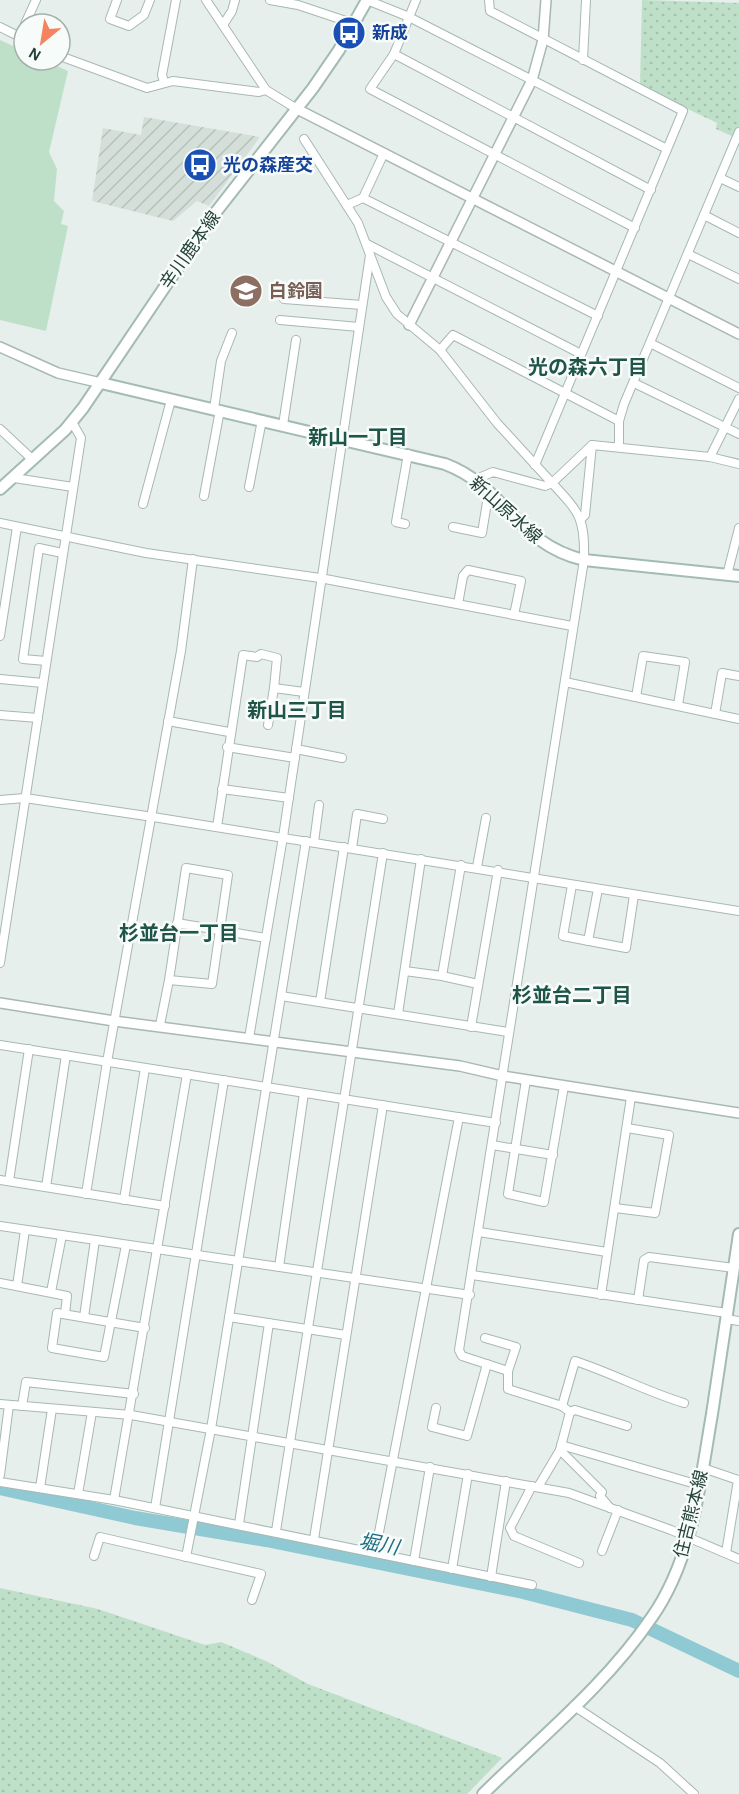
<svg xmlns="http://www.w3.org/2000/svg" width="739" height="1794" viewBox="0 0 739 1794" font-family="'Alegreya Sans','Noto Sans JP',sans-serif">
  <style>
    .industrial { fill: url(#industrial-furrows) }
    .green { fill: #bfe0c8 }
    .park { fill: url(#park-dots) }
    .lines { fill: none; stroke-linecap: round; stroke-linejoin: round }
    .river { stroke: #8ec9d4; stroke-width: 14 }
    .minor-casing { stroke: #a8b8b2; stroke-width: 10 }
    .tertiary-casing { stroke: #a8b8b2; stroke-width: 12 }
    .secondary-casing { stroke: #a4bbb3; stroke-width: 14 }
    .minor { stroke: #fff; stroke-width: 8 }
    .tertiary { stroke: #fff; stroke-width: 9 }
    .secondary { stroke: #fff; stroke-width: 10 }
    .labels { text-anchor: middle; stroke-width: 5; stroke-linejoin: round; paint-order: stroke }
    .transit-label { font-size: 18px; font-weight: bold; fill: #164399; stroke: #f7fbf9; text-anchor: start }
    .street-label { font-size: 18px; fill: #24423a; stroke: #f7fbf9 }
    .education-label { font-size: 18px; font-weight: bold; fill: #785e54; stroke: #f7fbf9; text-anchor: start }
    .neighbourhood-label { font-size: 20px; font-weight: bold; fill: #1f5548; stroke: #f7fbf9 }
    .water-label { font-size: 20px; font-style: italic; fill: #1c6f80; stroke: #f7fbf9 }
  </style>
  <defs>
    <pattern id="industrial-furrows" width="10" height="10" patternUnits="userSpaceOnUse" patternTransform="scale(1.5)"><rect width="10" height="10" fill="#d4dfda"/><path d="M-1 1l2-2M0 10L10 0M9 11l2-2" fill="none" stroke="#b6c1bc"/></pattern>
    <pattern id="park-dots" width="8" height="8" patternUnits="userSpaceOnUse" patternTransform="scale(1.5)"><rect width="8" height="8" fill="#bfe0c8"/><path d="M2 2h.1M6 6h.1" fill="none" stroke="#a4c1ad" stroke-width="1.8" stroke-linecap="round"/></pattern>
  </defs>
  <rect width="100%" height="100%" fill="#e6efeb"/>
  <polygon class="industrial" points="144,117 260,137 209,206 197,201 173,221 92,201 103,128 141,135"/>
  <polygon class="green" points="0,40 24,51 24,60 44,60 68,71 49,152 57,169 54,201 64,211 61,224 68,226 46,331 0,320"/>
  <g class="park">
    <polygon points="642,0 739,3 739,126 734,137 716,129 717,123 640,86"/>
    <polygon points="0,1588 98,1609 205,1645 221,1642 266,1661 308,1684 502,1758 467,1794 0,1794"/>
  </g>
  <g class="lines">
    <polyline class="river" points="0,1488 135,1518 266,1540 523,1592 632,1620 739,1671"/>
    <g class="minor-casing">
      <g id="minor">
        <polyline points="117,0 110,19 129,26 144,15 150,0"/>
        <polyline points="206,0 266,90 297,109"/>
        <polyline points="270,0 298,5 355,24"/>
        <polyline points="367,0 409,17 667,149"/>
        <polyline points="416,0 394,54 370,89 635,228"/>
        <polyline points="489,0 490,11 683,111 535,465"/>
        <polyline points="25,24 36,0"/>
        <polyline points="223,25 232,11 235,0"/>
        <polyline points="0,27 24,39"/>
        <polyline points="394,54 651,190"/>
        <polyline points="60,56 147,88 173,81 259,92 266,90"/>
        <polyline points="583,60 586,0"/>
        <polyline points="164,82 162,75 176,0"/>
        <polyline points="304,139 358,223 386,297 397,314 440,350 497,423 552,483 592,445 710,457 739,399"/>
        <polyline points="720,178 739,187"/>
        <polyline points="363,198 598,316"/>
        <polyline points="347,205 363,198 384,153"/>
        <polyline points="704,215 739,233"/>
        <polyline points="367,244 581,354"/>
        <polyline points="688,254 739,279"/>
        <polyline points="284,299 362,305"/>
        <polyline points="280,320 359,327"/>
        <polyline points="650,343 739,388"/>
        <polyline points="440,350 453,335 619,421"/>
        <polyline points="634,383 739,434"/>
        <polyline points="214,409 221,361 232,333"/>
        <polyline points="283,425 296,340"/>
        <polyline points="0,429 33,460"/>
        <polyline points="619,446 619,421 624,404 739,132"/>
        <polyline points="710,457 739,464"/>
        <polyline points="14,478 73,487"/>
        <path d="M476 479 493 472 545 486 552 483C580 513 585 518 584 560L459 1350 462 1356 508 1371V1389L562 1406 570 1412 560 1450 602 1492 600 1496 610 1508"/>
        <polyline points="249,487 262,420"/>
        <polyline points="204,496 220,410"/>
        <polyline points="143,504 171,400"/>
        <polyline points="581,519 585,515 592,445"/>
        <polyline points="0,523 146,553 320,578 572,626"/>
        <polyline points="405,524 396,522 408,454"/>
        <polyline points="453,527 482,533 489,490"/>
        <polyline points="727,575 739,528"/>
        <polyline points="458,604 463,576 468,570 521,581 514,615"/>
        <polyline points="0,636 17,527"/>
        <polyline points="46,661 23,659 39,548 62,553"/>
        <polyline points="0,679 43,683"/>
        <polyline points="565,682 739,719"/>
        <polyline points="636,697 643,656 685,662 678,705"/>
        <polyline points="715,714 722,673 739,676"/>
        <polyline points="0,715 38,718"/>
        <polyline points="168,721 229,732"/>
        <polyline points="268,725 274,688 304,692"/>
        <polyline points="227,747 295,758"/>
        <polyline points="296,749 342,758"/>
        <polyline points="222,789 289,798"/>
        <polyline points="0,800 25,798 153,817 739,911"/>
        <polyline points="217,827 243,655 257,657 261,654 277,658 274,688"/>
        <polyline points="314,842 319,805"/>
        <polyline points="352,848 357,814 383,819"/>
        <polyline points="461,865 442,976 478,984"/>
        <polyline points="477,867 486,818"/>
        <polygon points="186,868 228,875 212,984 169,980"/>
        <polyline points="572,885 563,936 626,948 634,895"/>
        <polyline points="177,923 266,938"/>
        <polyline points="588,941 598,889"/>
        <polyline points="0,963 81,438 72,422"/>
        <polyline points="405,971 442,976"/>
        <polyline points="281,996 508,1032"/>
        <polyline points="320,1002 344,847"/>
        <polyline points="398,1014 421,859"/>
        <polyline points="160,1025 169,980"/>
        <polyline points="471,1027 498,870"/>
        <polyline points="249,1038 283,837 370,255"/>
        <polyline points="0,1045 496,1123"/>
        <polyline points="526,1080 508,1194 544,1202 564,1086"/>
        <polyline points="492,1145 553,1155"/>
        <polyline points="0,1180 165,1206"/>
        <polyline points="9,1181 29,1049"/>
        <polyline points="46,1187 66,1055"/>
        <polyline points="86,1194 107,1062 181,651 193,559"/>
        <polyline points="124,1200 145,1068"/>
        <polyline points="615,1208 655,1213 669,1135 627,1128"/>
        <polyline points="0,1226 470,1295"/>
        <polyline points="479,1232 607,1252"/>
        <polyline points="126,1245 104,1357 52,1348 57,1313 145,1328"/>
        <polyline points="279,1267 304,1093"/>
        <polyline points="472,1275 727,1313"/>
        <polyline points="0,1283 67,1296 65,1314"/>
        <polyline points="17,1286 25,1230"/>
        <polyline points="51,1292 62,1235"/>
        <polyline points="601,1295 631,1097"/>
        <polyline points="638,1300 644,1260 649,1257 734,1268"/>
        <polyline points="84,1317 95,1240"/>
        <polyline points="229,1317 346,1335"/>
        <polyline points="726,1319 739,1321"/>
        <polyline points="485,1338 516,1347 508,1371"/>
        <polyline points="0,1404 131,1415 569,1493 671,1530 739,1559"/>
        <polyline points="22,1406 26,1382 134,1394"/>
        <path d="M562 1406 575 1361C612 1373 647 1392 684 1403"/>
        <polyline points="436,1408 432,1427 467,1436 487,1364"/>
        <polyline points="570,1412 575,1410 627,1426"/>
        <polyline points="561,1445 699,1485"/>
        <polyline points="703,1468 738,1480 726,1553"/>
        <polyline points="0,1475 9,1405"/>
        <polyline points="0,1482 114,1500 532,1585"/>
        <polyline points="532,1486 510,1528 514,1536 579,1563"/>
        <polyline points="538,1487 560,1450"/>
        <polyline points="40,1488 52,1409"/>
        <polyline points="78,1494 92,1412"/>
        <polyline points="114,1500 187,1074"/>
        <polyline points="155,1508 224,1080"/>
        <polyline points="239,1524 269,1323"/>
        <polyline points="276,1531 383,853"/>
        <polyline points="314,1539 383,1105"/>
        <polyline points="602,1551 618,1510"/>
        <polyline points="375,1553 459,1117"/>
        <polyline points="94,1556 100,1537 261,1574 252,1600"/>
        <polyline points="186,1557 211,1429 306,841"/>
        <polyline points="414,1561 430,1467"/>
        <polyline points="452,1569 468,1474"/>
        <polyline points="491,1577 506,1481"/>
        <polyline points="574,1706 660,1763 694,1794"/>
      </g>
    </g>
    <g class="tertiary-casing">
      <g id="tertiary">
        <polyline points="297,109 739,334"/>
        <polyline points="409,325 532,80 543,40 546,0"/>
        <polyline points="0,347 58,373 101,383"/>
        <polyline points="0,1003 114,1021 460,1066 503,1076 739,1113"/>
      </g>
    </g>
    <g class="secondary-casing">
      <g id="secondary">
        <path d="M101 383 445 464C506 487 516 544 584 560L739 576"/>
        <polyline points="0,489 65,430 83,408 212,217 313,88 339,50 367,0"/>
        <path d="M483 1794C541 1737 606 1685 652 1617 693 1558 700 1483 712 1414 721 1354 730 1294 739 1234"/>
      </g>
    </g>
    <use href="#minor" class="minor"/>
    <use href="#tertiary" class="tertiary"/>
    <use href="#secondary" class="secondary"/>
  </g>
  <defs>
    <g id="bus-disc" transform="scale(1.725)"><circle r="9.5" fill="#1a4fb4" stroke="#f7fbf9"/><path d="M-5-6H5V4H4V6H2V4H-2V6H-4V4H-5ZM-3.5-4V0h7V-4ZM-3.5 1.2v1.5H-2V1.2ZM2 1.2v1.5H3.5V1.2Z" fill="#fff"/></g>
    <g id="school-disc" transform="scale(1.725)"><circle r="9.5" fill="#8d6e63" stroke="#f7fbf9"/><path d="M0-5L7-2L0 1L-7-2ZM-4 1L0 2.5L4 1V4Q0 6-4 4Z" fill="#fff"/></g>
  </defs>
  <g fill-rule="evenodd">
    <use href="#bus-disc" x="349" y="33"/>
    <use href="#bus-disc" x="200" y="165"/>
    <use href="#school-disc" x="246" y="291"/>
  </g>
  <g class="labels">
    <g class="transit-label">
      <text x="372" y="39">新成</text>
      <text x="223" y="171">光の森産交</text>
    </g>
    <g class="street-label">
      <text transform="translate(190 250) rotate(-55)" y="6">辛川鹿本線</text>
      <text transform="translate(506 510) rotate(42)" y="6">新山原水線</text>
      <text transform="translate(691 1514) rotate(-76)" y="6">住吉熊本線</text>
    </g>
    <g class="education-label">
      <text x="269" y="297">白鈴園</text>
    </g>
    <g class="neighbourhood-label">
      <text x="588" y="374">光の森六丁目</text>
      <text x="358" y="444">新山一丁目</text>
      <text x="297" y="717">新山三丁目</text>
      <text x="179" y="940">杉並台一丁目</text>
      <text x="572" y="1002">杉並台二丁目</text>
    </g>
    <g class="water-label">
      <text transform="translate(379 1544) rotate(11)" y="7">堀川</text>
    </g>
  </g>
  <g transform="translate(42 42) rotate(210)"><circle r="28" fill="#f7fbf9" stroke="#a3b1ad" stroke-width="1.5"/>
  <path d="M0-4.5L10 22L0 15L-10 22Z" fill="#f4845f"/>
  <text y="-9" font-size="16" font-weight="bold" text-anchor="middle" fill="#24423a">N</text>
  </g>
</svg>
